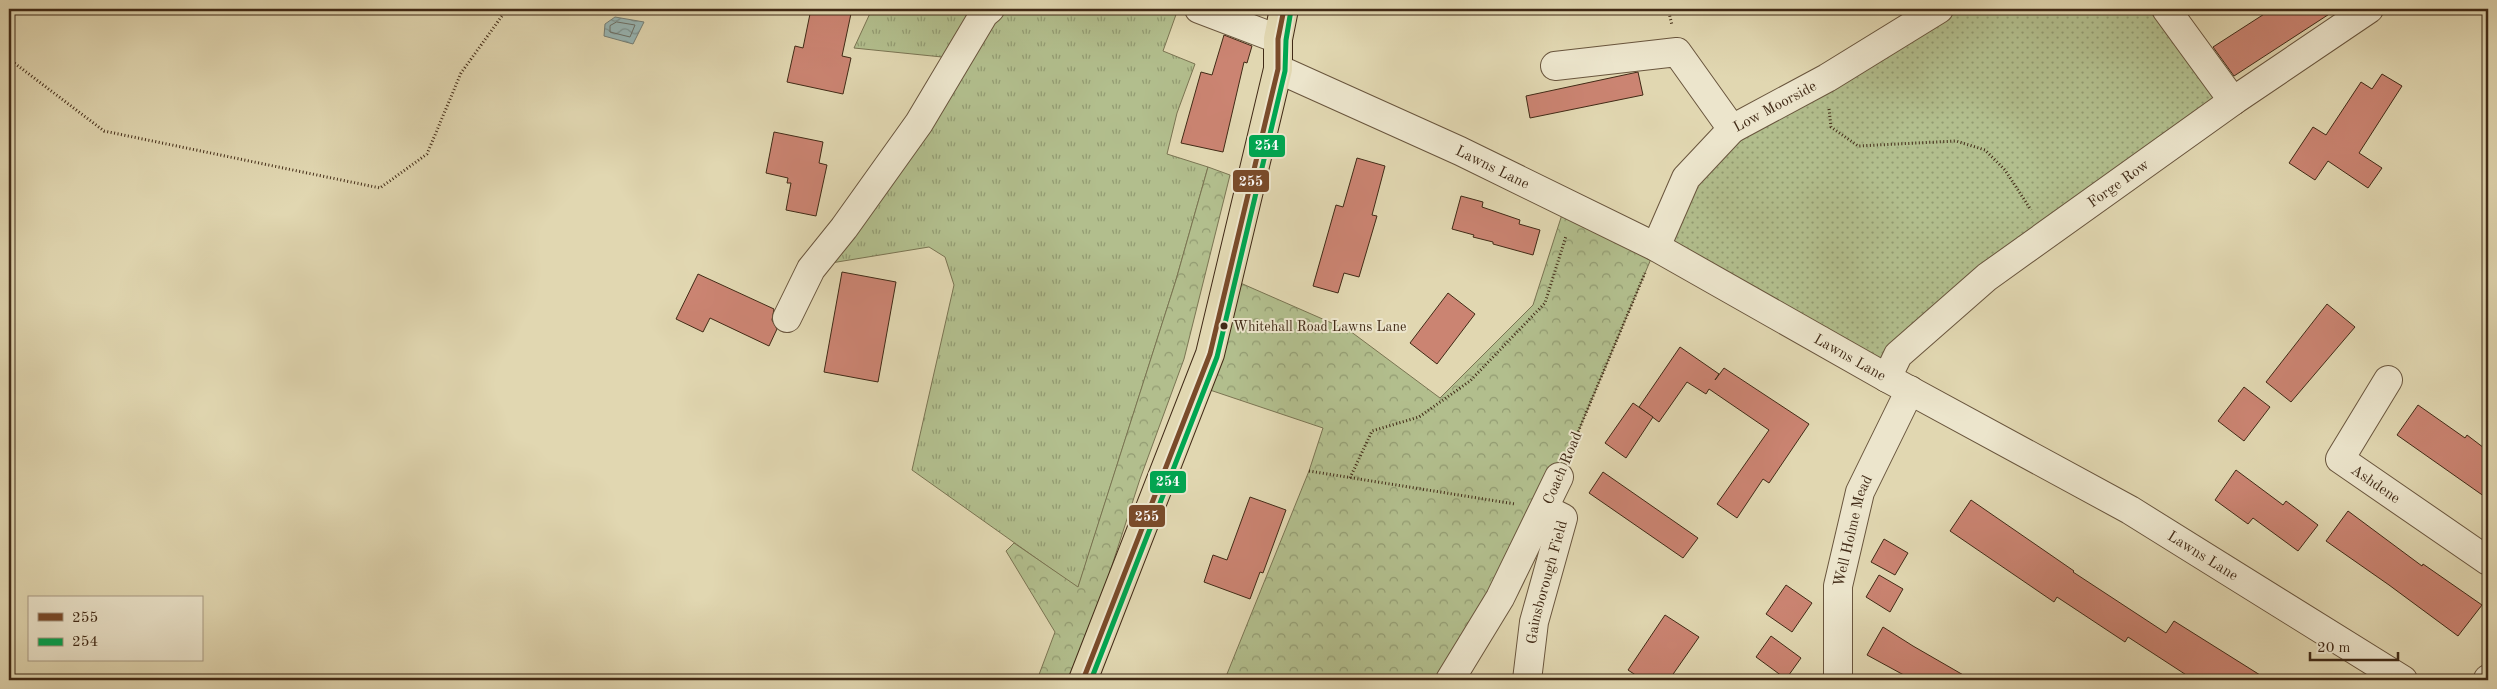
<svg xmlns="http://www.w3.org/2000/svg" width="2497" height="689" viewBox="0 0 2497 689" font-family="'Old Standard TT',serif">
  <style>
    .grass { fill: url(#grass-tufts); stroke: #7a7452 }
    .forest { fill: url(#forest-crowns); stroke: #7a7452 }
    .park { fill: url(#park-dots); stroke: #7a7452 }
    .water { fill: url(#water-waves); stroke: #757f76 }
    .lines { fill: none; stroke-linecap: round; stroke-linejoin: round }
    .shore { stroke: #6c7066; stroke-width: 1 }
    .building { fill: #cb8472; stroke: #412a16 }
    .minor-casing { stroke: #69553d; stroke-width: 30 }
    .major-casing { stroke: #412a16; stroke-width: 30 }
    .path { stroke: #412a16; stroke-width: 3; stroke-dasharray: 1 2.5; stroke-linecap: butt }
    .minor { stroke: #ece5cc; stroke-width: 28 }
    .major { stroke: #e1d7b1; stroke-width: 28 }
    .bus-1-casing { stroke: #ece5cc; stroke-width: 9 }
    .bus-2-casing { stroke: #ece5cc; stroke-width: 9 }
    .bus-1 { stroke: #7a4b2a; stroke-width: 5 }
    .bus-2 { stroke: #00a651; stroke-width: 5 }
    .bus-dot { fill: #412a16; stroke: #ece5cc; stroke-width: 2 }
    .labels { text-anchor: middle; stroke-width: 4; stroke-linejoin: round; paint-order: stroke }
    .bus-label { font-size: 14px; fill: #412a16; stroke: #ece5cc; text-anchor: start }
    .street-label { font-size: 15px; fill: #412a16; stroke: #ece5cc }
    .line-badge { stroke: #ece5cc; stroke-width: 2 }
    .badge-label { font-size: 14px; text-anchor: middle; font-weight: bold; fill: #fff }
  </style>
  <defs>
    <pattern id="grass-tufts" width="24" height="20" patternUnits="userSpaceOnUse" patternTransform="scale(1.25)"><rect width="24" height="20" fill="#b2be8d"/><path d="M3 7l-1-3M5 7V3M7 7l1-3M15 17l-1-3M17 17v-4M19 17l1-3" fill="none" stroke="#929b72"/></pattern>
    <pattern id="forest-crowns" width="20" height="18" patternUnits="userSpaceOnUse" patternTransform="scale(1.25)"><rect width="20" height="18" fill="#b2be8d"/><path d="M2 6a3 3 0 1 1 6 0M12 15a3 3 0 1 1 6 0" fill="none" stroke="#929b72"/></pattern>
    <pattern id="park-dots" width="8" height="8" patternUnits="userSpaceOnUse" patternTransform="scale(1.25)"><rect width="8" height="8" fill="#b2be8d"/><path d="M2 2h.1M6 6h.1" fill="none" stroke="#929b72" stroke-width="1.8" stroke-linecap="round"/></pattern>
    <pattern id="water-waves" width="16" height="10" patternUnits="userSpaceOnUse" patternTransform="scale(1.25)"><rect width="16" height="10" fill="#98b7b6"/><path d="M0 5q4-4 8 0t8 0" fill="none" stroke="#7e9593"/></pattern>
  </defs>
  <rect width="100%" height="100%" fill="#e1d7b1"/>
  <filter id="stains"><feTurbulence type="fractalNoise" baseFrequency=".004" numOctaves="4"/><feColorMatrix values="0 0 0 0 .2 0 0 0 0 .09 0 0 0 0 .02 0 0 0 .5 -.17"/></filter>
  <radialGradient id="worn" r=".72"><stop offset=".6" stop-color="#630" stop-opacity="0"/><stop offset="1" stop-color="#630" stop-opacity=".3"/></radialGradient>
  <polygon class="grass" points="872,9 1178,9 1163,51 1195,64 1177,113 1167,154 1208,167 1176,280 1078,588 912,470 954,285 945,257 929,247 831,263 966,44 942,57 854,48"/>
  <g class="forest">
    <polygon points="1208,167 1230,175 1184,359 1140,479 1105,587 1069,680 1037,680 1055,632 1006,551 1014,543 1078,587 1176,280"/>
    <polygon points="1566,202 1656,247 1559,477 1450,680 1232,680 1227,674 1309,471 1323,428 1198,386 1229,278 1350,331 1440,398 1533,305"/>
  </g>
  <polygon class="park" points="1939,9 2166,9 2233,101 2046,234 1887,378 1656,247 1732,129"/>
  <polygon class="water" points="615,17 644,22 633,44 604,36 605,24"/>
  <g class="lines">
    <polygon class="shore" points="617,22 635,25 630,37 610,32 610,26"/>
  </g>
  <g class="building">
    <polygon points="811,9 852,9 842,56 851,58 843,94 787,82 795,46 803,48"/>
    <polygon points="2272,9 2337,9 2234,76 2213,47"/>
    <polygon points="1224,35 1252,46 1247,63 1244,62 1223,152 1181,143 1201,72 1212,75"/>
    <polygon points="1638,72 1643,95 1530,118 1526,96"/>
    <polygon points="2382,74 2402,86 2359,153 2382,168 2368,188 2328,161 2315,180 2289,163 2313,127 2326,135 2361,82 2372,89"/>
    <polygon points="774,132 823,142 819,163 827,165 816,216 786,210 791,183 787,183 788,178 766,173"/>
    <polygon points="1357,158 1385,166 1372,215 1377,216 1359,277 1344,273 1338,293 1313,286 1336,205 1343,207"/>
    <polygon points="1461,196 1483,202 1482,207 1520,220 1519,224 1540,230 1533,255 1493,244 1493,242 1473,237 1474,235 1452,229"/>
    <polygon points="842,272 896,282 878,382 824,372"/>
    <polygon points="698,274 774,309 772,320 777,329 769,346 710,318 703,332 676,319"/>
    <polygon points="1448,293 1475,314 1437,364 1410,343"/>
    <polygon points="2327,304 2355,327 2291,402 2266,382"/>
    <polygon points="1680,347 1719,374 1715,380 1724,368 1809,424 1769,483 1763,479 1737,518 1717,504 1769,430 1709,389 1706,394 1687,382 1659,422 1639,407"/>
    <polygon points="2244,387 2270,407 2244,441 2218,421"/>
    <polygon points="1633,403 1653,417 1626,458 1605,443"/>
    <polygon points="2418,405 2465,438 2467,435 2488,451 2488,499 2397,435"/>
    <polygon points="2236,470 2283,505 2286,501 2318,525 2298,551 2253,518 2248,524 2215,500"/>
    <polygon points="1603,472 1698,538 1683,558 1589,493"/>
    <polygon points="1250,497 1286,510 1263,573 1260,572 1250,599 1204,582 1213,555 1227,560"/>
    <polygon points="1971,500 2074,571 2073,572 2166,633 2174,621 2268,680 2194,680 2128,637 2125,642 2057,597 2054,602 1950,531"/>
    <polygon points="2348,511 2422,566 2423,564 2482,605 2458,636 2389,585 2326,541"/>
    <polygon points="1884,539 1908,553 1895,575 1871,562"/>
    <polygon points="1879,575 1903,589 1890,612 1866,597"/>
    <polygon points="1786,585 1812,603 1792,632 1766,614"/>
    <polygon points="1665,615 1699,637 1669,680 1643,680 1628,670"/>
    <polygon points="1883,627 1913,646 1972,680 1913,680 1867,655"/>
    <polygon points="1771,636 1801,658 1786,679 1756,657"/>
  </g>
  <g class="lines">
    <g class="minor-casing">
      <g id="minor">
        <polyline points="1199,9 1278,39"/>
        <polyline points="2166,9 2233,101"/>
        <polyline points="1555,66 1677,52 1732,129"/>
        <path id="s1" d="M1278 69 1460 151 1656 247 1887 378 2130 510 2403 680"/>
        <path id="s2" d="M1656 247 1686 178 1732 129 1827 78 1939 9"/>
        <polyline points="787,318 811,269 844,228 919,123 984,14 990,9"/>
        <path id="s3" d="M1887 378 1898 355 1987 277 2233 101 2369 9"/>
        <path id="s4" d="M2388 380 2340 459 2488 561"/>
        <polyline points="1450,680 1500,598 1559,477"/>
        <path id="s5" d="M1527 680 1534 622 1563 518 1545 509"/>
        <path id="s6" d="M1838 680V586L1860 492 1910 390"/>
        <polyline points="2488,680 2488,679"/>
      </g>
    </g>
    <g class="major-casing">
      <polyline id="major" points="1083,680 1210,354 1278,69 1278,39 1284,9"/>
    </g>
    <g class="path">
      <polyline points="1668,9 1672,25"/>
      <polyline points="9,59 104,131 380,188 427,154 461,73 507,9"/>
      <polyline points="1829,109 1831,127 1858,146 1956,141 1985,150 2005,170 2031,210"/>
      <polyline points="1570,451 1645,273"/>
      <polyline points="1309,471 1515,504"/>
      <polyline points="1350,478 1372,431 1419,417 1470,381 1545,303 1566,236"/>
    </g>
    <use href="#minor" class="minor"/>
    <use href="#major" class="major"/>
    <g class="bus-1-casing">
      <polyline id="bus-1" points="1083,680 1210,354 1278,69 1278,39 1284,9"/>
    </g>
    <g class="bus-2-casing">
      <polyline id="bus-2" points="1091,680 1217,357 1285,71 1286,40 1291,10"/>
    </g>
    <use href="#bus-1" class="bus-1"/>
    <use href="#bus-2" class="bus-2"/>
  </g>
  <circle class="bus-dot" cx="1224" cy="326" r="4.5"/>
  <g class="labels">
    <g class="bus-label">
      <text x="1233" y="331">Whitehall Road Lawns Lane</text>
    </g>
    <g class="street-label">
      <text dy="5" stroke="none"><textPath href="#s2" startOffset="191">Low Moorside</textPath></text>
      <text dy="5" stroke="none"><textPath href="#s1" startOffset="236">Lawns Lane</textPath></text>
      <text dy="5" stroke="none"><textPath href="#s3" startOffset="305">Forge Row</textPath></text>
      <text dy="5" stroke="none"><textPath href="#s1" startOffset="641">Lawns Lane</textPath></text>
      <text transform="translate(1562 468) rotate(-67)" y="5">Coach Road</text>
      <text dy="5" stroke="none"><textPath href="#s4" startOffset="136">Ashdene</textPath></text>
      <text dy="5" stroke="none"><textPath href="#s6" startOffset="151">Well Holme Mead</textPath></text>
      <text dy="5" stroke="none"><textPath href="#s1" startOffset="1046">Lawns Lane</textPath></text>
      <text dy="5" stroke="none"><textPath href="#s5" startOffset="100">Gainsborough Field</textPath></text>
    </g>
  </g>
  <g class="line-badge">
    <rect x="1248" y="134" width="38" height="24" rx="5" fill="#00a651"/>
    <rect x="1232" y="169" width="38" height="24" rx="5" fill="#7a4b2a"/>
    <rect x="1149" y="470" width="38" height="24" rx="5" fill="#00a651"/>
    <rect x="1128" y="504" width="38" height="24" rx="5" fill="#7a4b2a"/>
  </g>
  <g class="badge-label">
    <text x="1267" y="150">254</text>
    <text x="1251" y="186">255</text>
    <text x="1168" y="486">254</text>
    <text x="1147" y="521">255</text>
  </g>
  <rect width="2497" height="689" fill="none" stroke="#e1d7b1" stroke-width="30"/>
  <rect x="10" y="10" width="2477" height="669" fill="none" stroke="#412a16" stroke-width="2.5"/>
  <rect x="15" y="15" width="2467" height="659" fill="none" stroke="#412a16"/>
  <rect x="28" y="596" width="175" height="65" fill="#ece5cc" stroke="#a89a83"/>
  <rect x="38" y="613" width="25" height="8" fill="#7a4b2a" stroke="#a89a83"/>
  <text x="72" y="622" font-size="15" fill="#412a16">255</text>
  <rect x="38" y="638" width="25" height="8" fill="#00a651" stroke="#a89a83"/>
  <text x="72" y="646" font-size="15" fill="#412a16">254</text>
  <path d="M2310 652v8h88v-8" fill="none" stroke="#412a16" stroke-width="2.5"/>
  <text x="2317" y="652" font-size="15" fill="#412a16" stroke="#ece5cc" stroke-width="4" paint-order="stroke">20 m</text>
  <rect width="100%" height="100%" filter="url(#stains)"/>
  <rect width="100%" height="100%" fill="url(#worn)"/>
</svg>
